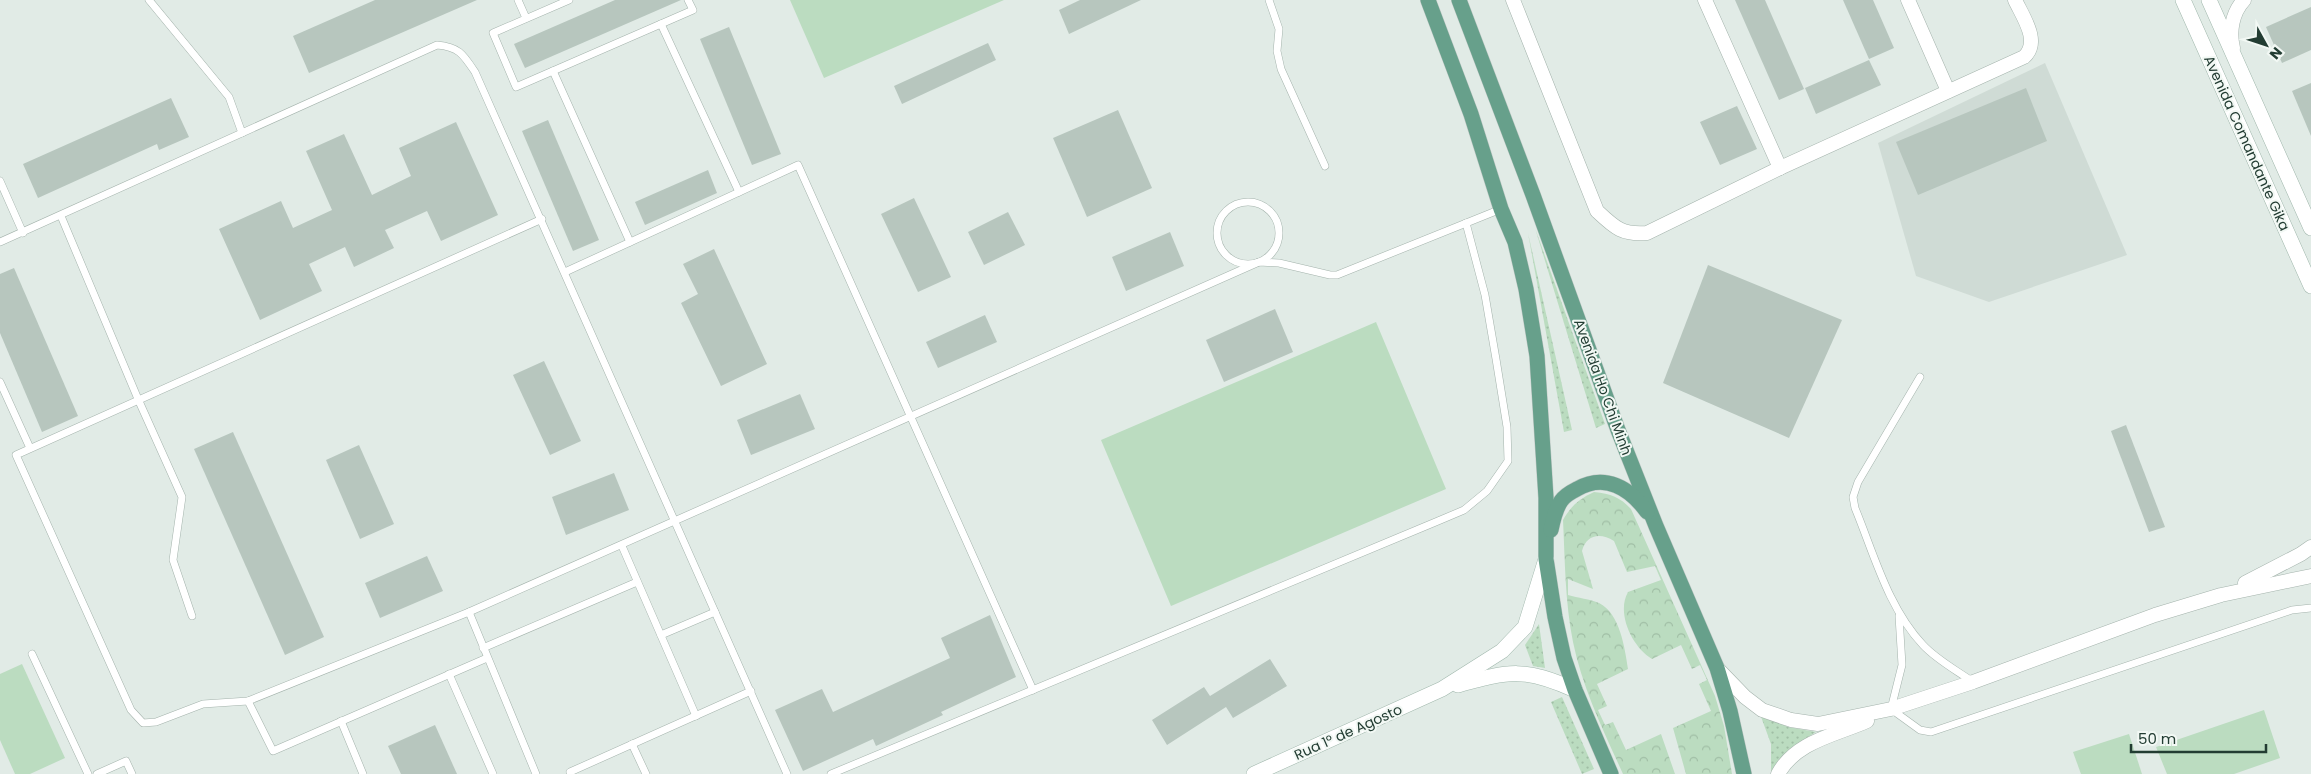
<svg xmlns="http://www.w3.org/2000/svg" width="2311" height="774" viewBox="0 0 2311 774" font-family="Poppins,sans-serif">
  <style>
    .built { fill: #cfdbd5 }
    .grass { fill: url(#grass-dots) }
    .park { fill: url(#park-crowns) }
    .pitch { fill: #bbdcc0 }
    .building { fill: #b7c6be }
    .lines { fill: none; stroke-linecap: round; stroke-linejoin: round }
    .lane-casing { stroke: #a4b3ac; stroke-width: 8 }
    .street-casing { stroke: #a4b3ac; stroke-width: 15 }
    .secondary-casing { stroke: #a0b7ac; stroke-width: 16 }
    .primary-casing { stroke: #c1c8c6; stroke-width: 16 }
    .lane { stroke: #fff; stroke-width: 7 }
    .street { stroke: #fff; stroke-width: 14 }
    .secondary { stroke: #fff; stroke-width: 15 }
    .primary { stroke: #67a08b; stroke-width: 15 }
    .labels { text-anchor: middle; stroke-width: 4; stroke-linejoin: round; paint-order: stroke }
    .street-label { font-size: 14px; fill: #223c32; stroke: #f2f8f4 }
  </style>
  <defs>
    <pattern id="grass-dots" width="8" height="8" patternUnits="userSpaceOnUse" patternTransform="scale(1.25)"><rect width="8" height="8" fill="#bbdcc0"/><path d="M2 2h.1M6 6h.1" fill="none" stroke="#a0bea5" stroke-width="1.8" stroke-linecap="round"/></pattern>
    <pattern id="park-crowns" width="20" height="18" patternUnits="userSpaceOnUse" patternTransform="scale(1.25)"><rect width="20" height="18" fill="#bbdcc0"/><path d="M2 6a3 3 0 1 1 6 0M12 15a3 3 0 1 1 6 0" fill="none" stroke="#a0bea5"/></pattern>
  </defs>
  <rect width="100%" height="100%" fill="#e1ebe6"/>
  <polygon class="built" points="2045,63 2127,255 1989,302 1916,276 1878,143"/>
  <g class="grass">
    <polygon points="1535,228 1605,424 1596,428"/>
    <polygon points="1528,233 1572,430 1564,432"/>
    <polygon points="1539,624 1545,668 1533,666 1525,645"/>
    <polygon points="1562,697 1594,769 1582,774 1551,702"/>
    <polygon points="1760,714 1788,727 1816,732 1791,748 1771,774 1771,744"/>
  </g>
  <path class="park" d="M1594 492C1611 494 1620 497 1631 509L1715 696 1724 726 1732 774H1686L1673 728 1711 711 1699 684 1707 680 1700 665 1692 669 1681 645 1652 659C1632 647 1616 613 1628 592L1661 580 1655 566 1627 572 1614 541C1600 532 1586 535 1582 551L1593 589 1568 579V595C1578 598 1590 599 1599 603 1620 613 1625 649 1628 669L1597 684 1607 706 1598 710 1605 725 1613 722 1626 750 1661 734 1675 774H1623C1604 732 1582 687 1573 642 1565 602 1565 561 1563 520 1571 506 1579 499 1594 492Z"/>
  <g class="pitch">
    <polygon points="790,0 1004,0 824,78"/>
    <polygon points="1376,322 1446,489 1171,606 1101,440"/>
    <polygon points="22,664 65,758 30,774 15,774 0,740 0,674"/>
    <polygon points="2264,710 2280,758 2234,774 2167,774 2156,747"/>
    <polygon points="2129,734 2142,774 2081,774 2073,752"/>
  </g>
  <g class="building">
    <polygon points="375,0 477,0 309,73 293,36"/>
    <polygon points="615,0 681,0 525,68 514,44"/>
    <polygon points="1080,0 1141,0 1069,34 1059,10"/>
    <polygon points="1735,0 1765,0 1804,89 1779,100"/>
    <polygon points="1843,0 1873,0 1894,48 1869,59"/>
    <polygon points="2311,7 2311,50 2282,63 2266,27"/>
    <polygon points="729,27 781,154 752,165 700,39"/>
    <polygon points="988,43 996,60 902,104 894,86"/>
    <polygon points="1869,60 1881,85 1816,114 1805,88"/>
    <polygon points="2311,83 2311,136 2292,91"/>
    <polygon points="2026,88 2047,141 1918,195 1896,142"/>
    <polygon points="171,98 189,137 159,150 157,144 38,198 23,164"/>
    <polygon points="1737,106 1757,149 1720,165 1700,122"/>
    <polygon points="1118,110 1152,188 1087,217 1053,138"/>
    <polygon points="548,120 599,240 573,251 522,131"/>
    <polygon points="456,122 498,215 441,241 427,211 385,230 394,248 354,267 345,247 309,264 322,291 260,320 219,229 281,201 293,228 332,210 306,151 344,134 372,195 411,176 399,148"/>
    <polygon points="708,170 717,193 645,225 635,202"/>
    <polygon points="914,198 951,277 918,292 881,214"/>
    <polygon points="1008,212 1025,245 984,265 968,232"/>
    <polygon points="1170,232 1184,266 1126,291 1112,257"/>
    <polygon points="714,249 767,364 721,386 681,303 698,294 683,264"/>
    <polygon points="1708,265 1842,320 1789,438 1663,383"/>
    <polygon points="14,268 78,416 42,432 0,333 0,274"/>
    <polygon points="1275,309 1293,352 1224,382 1206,340"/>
    <polygon points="985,315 997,342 938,368 926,342"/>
    <polygon points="544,361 581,441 550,455 513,375"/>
    <polygon points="800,394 815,429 751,455 737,420"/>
    <polygon points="2126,425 2165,527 2149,532 2111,431"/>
    <polygon points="233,432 324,637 285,655 194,449"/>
    <polygon points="359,445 394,524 360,539 326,460"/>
    <polygon points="614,473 629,510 566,535 552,497"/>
    <polygon points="427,556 443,591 380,618 365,583"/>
    <polygon points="990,615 1016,677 941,712 943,715 876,746 873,739 803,771 775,710 822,689 833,712 950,658 941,638"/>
    <polygon points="1270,659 1287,686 1233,718 1226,707 1167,745 1152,720 1204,687 1210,696"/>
    <polygon points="435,725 457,774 401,774 388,746"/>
  </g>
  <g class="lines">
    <g class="lane-casing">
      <g id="lane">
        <polyline points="149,0 229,97 242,133"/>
        <polyline points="518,0 526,18"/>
        <polyline points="569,0 493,33 516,87 693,10 688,0"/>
        <polyline points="1269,0 1279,29 1277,51 1281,69 1325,166"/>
        <polyline points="661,24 739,192"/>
        <polyline points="553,71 630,242"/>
        <polyline points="0,181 23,233"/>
        <circle cx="1248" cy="233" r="31"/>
        <polyline points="61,216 138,399 182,497 173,560 192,616"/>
        <polyline points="542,219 16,455 131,710 143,723 156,722 203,704 248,701 469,612 1259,262 1279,263 1330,275 1337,275 1501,209"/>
        <path d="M0 242 437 45C459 47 463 54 475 72L787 774"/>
        <polyline points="565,272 798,165 1033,690"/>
        <path d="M1920 377 1858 482 1853 497 1855 508C1874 554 1888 608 1923 645 1937 660 1956 670 1973 682"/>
        <polyline points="0,382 30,448"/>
        <polyline points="622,546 696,716"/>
        <polyline points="469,612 536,774"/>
        <polyline points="1899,616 1902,665 1891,709 1920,730 1931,732 2292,610 2311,608"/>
        <polyline points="661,635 715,612"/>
        <polyline points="483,648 637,582"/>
        <polyline points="32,654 88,774"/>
        <polyline points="449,674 493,774"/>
        <polyline points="248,701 273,751 487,658"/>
        <polyline points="341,721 363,774"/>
        <polyline points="632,744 646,774"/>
        <polyline points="97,774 126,761 132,774"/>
        <polyline points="571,774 570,772 751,691"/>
        <polyline points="831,774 1438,521 1464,510 1487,491 1508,461 1507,427 1496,359 1485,295 1466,223"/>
      </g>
    </g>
    <g class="street-casing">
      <g id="street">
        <path d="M1513 0 1597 211C1615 228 1622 235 1647 233L1780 168 2024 57C2041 42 2023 17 2015 0"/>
        <polyline points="1705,0 1780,168"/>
        <polyline points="1908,0 1948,91"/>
        <path d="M2233 48C2229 32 2232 13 2244 0"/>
        <polyline points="2245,583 2301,554 2311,547"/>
        <polyline points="1717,668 1745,697 1762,710 1791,720 1818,724 1891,709 1973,682 2155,615 2221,595 2311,576"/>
        <path d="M1778 774C1796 741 1836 735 1867 721"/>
      </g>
    </g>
    <g class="secondary-casing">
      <g id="secondary">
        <polyline points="2183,0 2311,286"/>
        <polyline points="2209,0 2311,228"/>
        <path d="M1458 685C1510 671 1524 667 1575 690"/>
        <polyline points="1254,774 1442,689 1502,651 1525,627 1546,559"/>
      </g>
    </g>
    <g class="primary-casing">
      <g id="primary">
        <polyline points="1428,0 1471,114 1501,209 1515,242 1526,289 1537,356 1546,498 1546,559 1555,617 1564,658 1575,690 1611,774"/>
        <polyline points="1459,0 1533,195 1618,430 1656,526 1717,668 1730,711 1744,774"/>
        <path d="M1551 530C1553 520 1555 510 1561 501 1565 495 1571 492 1577 489 1605 473 1630 488 1647 512"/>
      </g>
    </g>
    <use href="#lane" class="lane"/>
    <use href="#street" class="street"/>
    <use href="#secondary" class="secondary"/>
    <use href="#primary" class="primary"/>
  </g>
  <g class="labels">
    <g class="street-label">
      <text transform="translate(2247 143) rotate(66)" y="5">Avenida Comandante Gika</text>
      <text transform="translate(1603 387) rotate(70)" y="5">Avenida Ho Chi Minh</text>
      <text transform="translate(1348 732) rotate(-24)" y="5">Rua 1º de Agosto</text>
    </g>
  </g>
  <g transform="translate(2266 45) rotate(130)" stroke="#f2f8f4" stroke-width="4" paint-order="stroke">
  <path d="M0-4L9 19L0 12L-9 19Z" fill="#223c32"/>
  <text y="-8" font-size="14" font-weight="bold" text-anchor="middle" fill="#223c32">N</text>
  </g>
  <path d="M2131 744v8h135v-8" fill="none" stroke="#223c32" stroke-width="2.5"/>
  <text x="2138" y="744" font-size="15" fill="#223c32" stroke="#f2f8f4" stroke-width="4" paint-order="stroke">50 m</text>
</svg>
